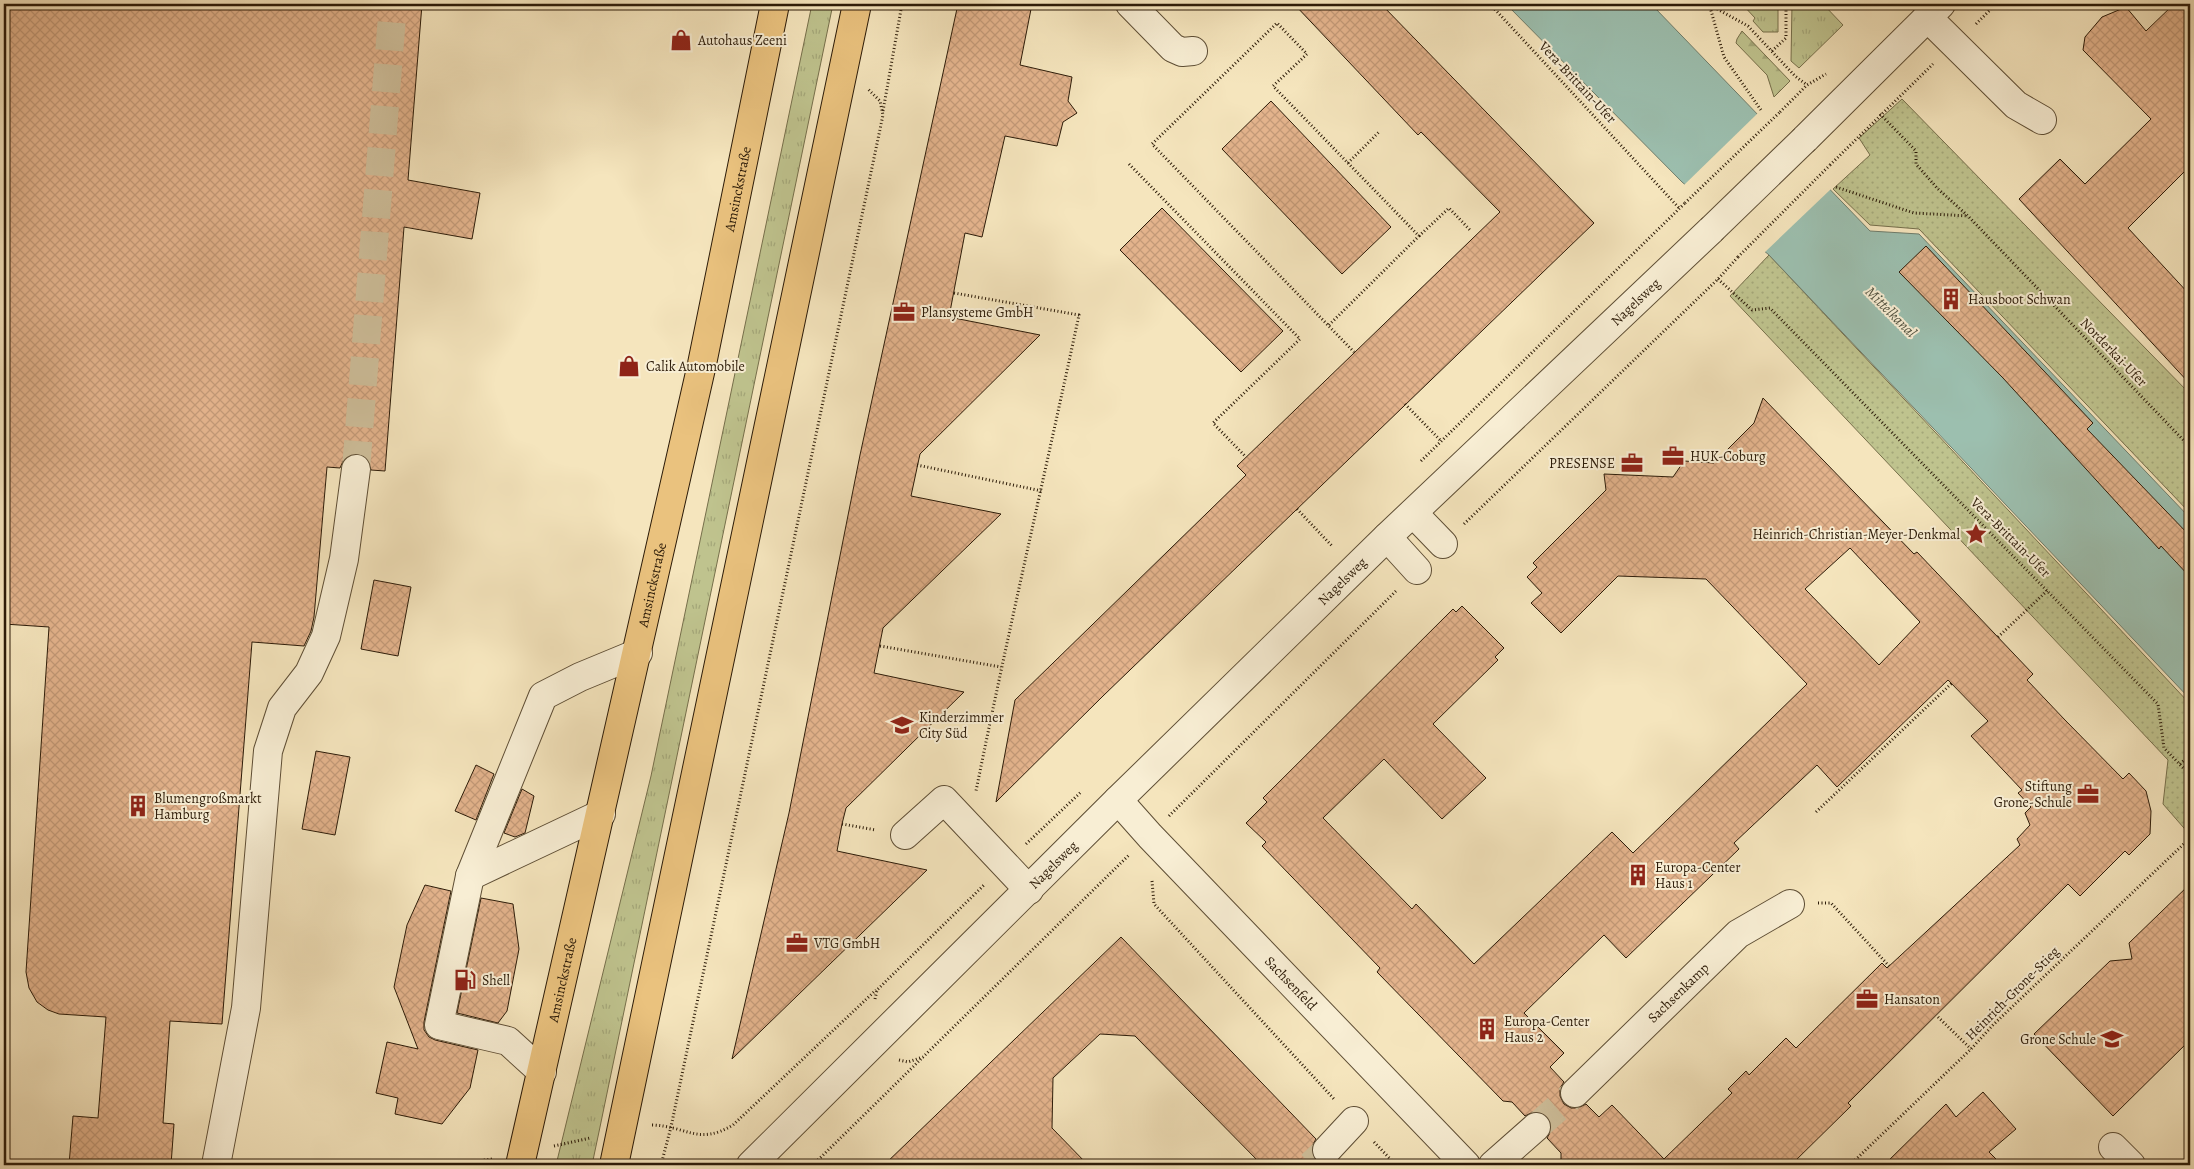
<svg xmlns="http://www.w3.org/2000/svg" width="2194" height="1169" viewBox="0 0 2194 1169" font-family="Alegreya,serif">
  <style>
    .grass { fill: url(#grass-tufts); stroke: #766f4b }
    .forest { fill: url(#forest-firs); stroke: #766f4b }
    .park { fill: url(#park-dots); stroke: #766f4b }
    .water { fill: #9cbfaf; stroke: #6f7d6c }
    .pier { fill: #f5e5bd }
    .building { fill: url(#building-cross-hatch); stroke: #2c1b08; fill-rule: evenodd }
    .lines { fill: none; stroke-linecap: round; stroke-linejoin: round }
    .minor-tunnel { stroke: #cdbd99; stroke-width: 28; stroke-dasharray: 28 14; stroke-linecap: butt }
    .minor-casing { stroke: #5e4e35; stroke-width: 30 }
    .major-casing { stroke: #2c1b08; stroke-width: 30 }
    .path { stroke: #2c1b08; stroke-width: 3; stroke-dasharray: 1 2.5; stroke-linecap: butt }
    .minor { stroke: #f8eed4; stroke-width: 28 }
    .major { stroke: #eac27e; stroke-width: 28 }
    .minor-bridge-casing { stroke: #5e4e35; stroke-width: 30; stroke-linecap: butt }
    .path-bridge { stroke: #2c1b08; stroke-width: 3; stroke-dasharray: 1 2.5; stroke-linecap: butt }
    .minor-bridge { stroke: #f8eed4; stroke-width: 28 }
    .labels { text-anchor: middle; stroke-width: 4; stroke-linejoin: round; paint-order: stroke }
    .poi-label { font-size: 14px; fill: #2c1b08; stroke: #f8eed4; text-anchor: start }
    .street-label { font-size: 14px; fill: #2c1b08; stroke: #f8eed4 }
    .water-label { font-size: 15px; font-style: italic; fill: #535442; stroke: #f8eed4 }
  </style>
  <defs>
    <pattern id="grass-tufts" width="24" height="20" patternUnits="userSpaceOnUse" patternTransform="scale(1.25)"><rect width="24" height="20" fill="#bfc38e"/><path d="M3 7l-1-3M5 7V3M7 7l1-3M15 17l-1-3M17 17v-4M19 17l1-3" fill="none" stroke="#a4a779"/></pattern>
    <pattern id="forest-firs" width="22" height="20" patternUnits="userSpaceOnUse" patternTransform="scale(1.25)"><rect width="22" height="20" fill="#bfc38e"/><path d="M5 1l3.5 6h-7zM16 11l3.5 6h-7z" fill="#a4a779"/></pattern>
    <pattern id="park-dots" width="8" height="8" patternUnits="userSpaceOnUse" patternTransform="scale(1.25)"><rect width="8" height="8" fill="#bfc38e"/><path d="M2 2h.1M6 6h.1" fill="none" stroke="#a4a779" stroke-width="1.8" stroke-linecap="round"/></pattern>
    <pattern id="building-cross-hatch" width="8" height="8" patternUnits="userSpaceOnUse" patternTransform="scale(1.25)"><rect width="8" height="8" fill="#e3b38c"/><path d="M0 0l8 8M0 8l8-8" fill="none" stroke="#c39977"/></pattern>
  </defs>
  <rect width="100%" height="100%" fill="#f5e5bd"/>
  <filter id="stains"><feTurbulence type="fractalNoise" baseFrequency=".004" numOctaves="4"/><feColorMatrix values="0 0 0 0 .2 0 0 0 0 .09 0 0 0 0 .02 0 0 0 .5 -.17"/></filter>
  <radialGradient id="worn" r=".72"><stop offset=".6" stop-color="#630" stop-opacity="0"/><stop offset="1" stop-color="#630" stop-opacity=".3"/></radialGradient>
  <g class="grass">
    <polygon points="812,4 833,4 600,1127 592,1165 556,1165 651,776"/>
    <polygon points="1742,4 1778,4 1778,32 1763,32 1753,21 1755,18"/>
    <polygon points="1792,4 1823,4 1843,25 1799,68 1791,61"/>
  </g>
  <polygon class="forest" points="1742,31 1790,81 1774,97 1767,75 1736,43 1737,39"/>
  <g class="park">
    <polygon points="1902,99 2190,394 2190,513 1919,229 1870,225 1833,189 1870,155 1859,138"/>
    <polygon points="1769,255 2190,704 2190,835 2163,804 2168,760 1730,296"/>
  </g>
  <polygon class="water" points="1506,4 1654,4 1654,7 1870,231 1919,234 2190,518 2190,699 1769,255 1682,182"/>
  <polygon class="pier" points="1758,113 1832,188 1764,253 1683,186"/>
  <g class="building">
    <polygon points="4,4 422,4 408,180 480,193 472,239 404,227 385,471 371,470 366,457 358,454 351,454 344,459 340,468 327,467 314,617 311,631 304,646 252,642 222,1024 170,1021 163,1123 174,1124 171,1165 69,1165 73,1116 98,1118 106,1017 59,1014 48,1010 37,1002 29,988 26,972 49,627 4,624"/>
    <polygon points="958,4 1032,4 1020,65 1072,77 1068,101 1077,113 1063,122 1057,146 1005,136 982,237 965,233 949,317 1040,335 920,454 911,496 1001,514 883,628 874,673 964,692 846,808 842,824 837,851 927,870 732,1059 789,813 860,455"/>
    <polygon points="1294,4 1381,4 1594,223 1103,696 996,802 1015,700 1246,475 1237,466 1500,212 1421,132 1418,135"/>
    <polygon points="2174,4 2190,4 2190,166 2128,228 2190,295 2190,384 2019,199 2060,159 2085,184 2151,119 2083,50 2085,37 2102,17 2126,7 2146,31"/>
    <polygon points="1271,101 1391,227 1342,274 1222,149"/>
    <polygon points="1162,208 1283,331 1241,372 1120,250"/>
    <polygon points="1926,246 2093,423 2087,429 2190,536 2190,577 2161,546 2159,549 2003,378 1899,272"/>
    <path d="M1763 398 1914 554 1917 552 2033 674 2027 680 2065 720 2123 779 2129 773 2146 791 2151 811 2150 834 2129 855 2125 851 2080 896 2068 884 1848 1103 1851 1106 1791 1165H1561V1153L1547 1138 1551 1131V1124L1547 1116 1540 1112H1533L1525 1116 1512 1102 1503 1101 1377 972 1380 968 1262 846 1266 842 1246 823 1267 802 1263 798 1453 609 1456 612 1462 606 1504 648 1495 657 1498 660 1433 724 1486 778 1442 819 1384 759 1323 818 1412 909 1416 904 1474 964 1612 832 1633 853 1807 684 1706 579 1618 576 1561 633 1531 603 1542 593 1527 577 1537 567 1533 563 1606 490 1604 474 1673 477 1684 461 1714 463 1754 423ZM1850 548 1920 622 1879 665 1805 589ZM1948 680 1988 721 1971 736 2022 790 2018 793 2031 807 2025 813 2030 825 2017 839 2020 845 1887 968 1882 963 1796 1048 1786 1038 1749 1075 1746 1071 1728 1089 1732 1093 1664 1159 1612 1105 1599 1117 1586 1104 1578 1108H1571L1564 1104 1560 1096V1088L1564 1082 1550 1067 1564 1053 1524 1013 1604 935 1626 958 1739 849 1734 843 1817 765 1837 787Z"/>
    <polygon points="374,580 411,587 398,656 361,649"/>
    <polygon points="316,751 350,757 335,835 302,829"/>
    <polygon points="476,765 494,774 476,820 455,811"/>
    <polygon points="522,789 534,796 525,833 515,837 504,833"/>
    <polygon points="2190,884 2190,1040 2113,1116 2034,1034 2110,961 2132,959 2129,943"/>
    <polygon points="425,885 451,891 424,1022 424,1030 429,1037 435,1040 478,1050 470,1088 442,1124 395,1114 398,1098 376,1093 387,1042 418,1049 394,987 407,925"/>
    <polygon points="481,898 513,904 519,949 507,1011 498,1023 457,1013"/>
    <polygon points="1121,937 1316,1139 1312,1146 1312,1154 1316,1161 1324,1165 1262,1165 1135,1036 1100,1034 1053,1078 1052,1128 1088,1165 1017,1165 1015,1163 973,1162 969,1165 884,1165"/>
    <polygon points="1983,1092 2016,1129 1989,1152 2002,1165 1884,1165 1946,1104 1956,1117"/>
  </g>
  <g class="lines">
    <g class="minor-tunnel">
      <polyline points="356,469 393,4"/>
      <polyline points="1536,1127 1575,1093"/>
      <polyline points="1311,1165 1327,1150"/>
    </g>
    <g class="minor-casing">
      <g id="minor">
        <polyline points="1130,4 1173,48 1182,52 1193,51"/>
        <polyline points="1927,17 2016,105 2042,120"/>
        <polyline points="1805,139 1941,4"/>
        <polyline points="1413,513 1443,544"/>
        <polyline points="1387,537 1417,570"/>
        <path id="s1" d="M1118 800 1150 836 1466 1165"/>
        <polyline points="905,835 944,800 1029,890"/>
        <polyline points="470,876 601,814"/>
        <polyline points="542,1072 508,1041 439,1025 470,876 543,696 580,677 638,653"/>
        <path id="s2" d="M1575 1093 1738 934 1790 904"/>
        <polyline points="2113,1147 2131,1165"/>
        <polyline points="1327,1150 1354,1121"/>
        <polyline points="216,1165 246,1008 268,751 282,708 309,673 326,636 344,559 356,469"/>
        <path id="s3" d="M751 1165 1118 800 1387 537 1711 230"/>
        <polyline points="1493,1165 1536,1127"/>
      </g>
    </g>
    <g class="major-casing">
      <g id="major">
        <path id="s4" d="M520 1165 702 364 775 4"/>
        <polyline points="614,1165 857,4"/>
      </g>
    </g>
    <g class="path">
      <polyline points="1490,4 1680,209"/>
      <polyline points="1708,4 1748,26 1795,76 1807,85"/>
      <polyline points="1710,7 1724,57 1761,110"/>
      <polyline points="1976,24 1996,4"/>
      <polyline points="1772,51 1786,38 1786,4"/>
      <polyline points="883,111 902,4"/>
      <polyline points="1780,112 1807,85 1826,74"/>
      <polyline points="1880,114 1916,151 1916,164 1937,188 1968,216 2190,447"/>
      <polyline points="1348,163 1380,131"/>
      <polyline points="1129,164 1300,339 1213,423 1246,457"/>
      <polyline points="1830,165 1933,64"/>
      <polyline points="1836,187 1914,213 1968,216"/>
      <polyline points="1419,236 1449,208 1470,230"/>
      <polyline points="1718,279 1752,310 1770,308 2158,704 2164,748 2190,775"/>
      <path d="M954 293 1079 315C1045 474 1008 632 976 791"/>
      <polyline points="1329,325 1419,236 1273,86 1307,54 1277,23 1152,144 1354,352"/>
      <polyline points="1405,404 1441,441"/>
      <polyline points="1421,461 1685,203"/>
      <polyline points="917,465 1042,491"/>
      <polyline points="1297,509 1333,547"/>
      <polyline points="1464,524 1718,279 1738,257"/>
      <polyline points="1998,637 2048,590"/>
      <polyline points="880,646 1001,667"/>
      <polyline points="2180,764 2190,755"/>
      <polyline points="1816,812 1952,683"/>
      <polyline points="1169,816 1397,590"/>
      <polyline points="842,824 876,830"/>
      <polyline points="1026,844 1081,792"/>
      <polyline points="1152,881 1154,904 1334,1099"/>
      <polyline points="1818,903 1831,903 1889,966"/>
      <polyline points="875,999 877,990 984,885"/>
      <polyline points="1938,1017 1971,1049"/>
      <polyline points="899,1060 908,1062 923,1057 1129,855"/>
      <path d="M652 1125C687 1126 698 1146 733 1125L876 990"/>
      <polyline points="1374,1142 1396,1165"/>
      <polyline points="554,1146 590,1138"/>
      <polyline points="477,1161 492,1159"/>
      <polyline points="661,1165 671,1127 883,115 880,101 868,89"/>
      <polyline points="813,1165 921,1059"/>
      <polyline points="1850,1165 1971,1049 1993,1025 2190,838"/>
    </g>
    <use href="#minor" class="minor"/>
    <use href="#major" class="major"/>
    <g class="minor-bridge-casing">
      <polyline id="minor-bridge" points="1711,230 1805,139"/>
    </g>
    <g class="path-bridge">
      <polyline points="1685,203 1780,112"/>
      <polyline points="1738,257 1830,165"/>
    </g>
    <use href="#minor-bridge" class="minor-bridge"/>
  </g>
  <defs>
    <g id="shop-bare" transform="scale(1.725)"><path d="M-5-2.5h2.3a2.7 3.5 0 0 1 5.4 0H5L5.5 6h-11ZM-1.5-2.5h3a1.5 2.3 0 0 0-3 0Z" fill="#8f2418" stroke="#f8eed4" stroke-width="2.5" paint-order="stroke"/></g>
    <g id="building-bare" transform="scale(1.725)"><path d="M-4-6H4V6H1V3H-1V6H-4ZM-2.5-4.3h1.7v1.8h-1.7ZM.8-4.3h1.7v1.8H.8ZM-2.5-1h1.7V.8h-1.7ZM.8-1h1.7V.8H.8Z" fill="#8f2418" stroke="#f8eed4" stroke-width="2.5" paint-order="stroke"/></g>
    <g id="office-bare" transform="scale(1.725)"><path d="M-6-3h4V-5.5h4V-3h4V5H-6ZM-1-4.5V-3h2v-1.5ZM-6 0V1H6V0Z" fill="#8f2418" stroke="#f8eed4" stroke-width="2.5" paint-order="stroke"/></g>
    <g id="sight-bare" transform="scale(1.725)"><path d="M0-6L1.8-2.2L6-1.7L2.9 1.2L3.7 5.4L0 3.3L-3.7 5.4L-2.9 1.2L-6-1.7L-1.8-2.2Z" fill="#8f2418" stroke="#f8eed4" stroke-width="2.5" paint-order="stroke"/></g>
    <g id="school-bare" transform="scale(1.725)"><path d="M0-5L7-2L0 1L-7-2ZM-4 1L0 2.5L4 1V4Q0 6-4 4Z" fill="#8f2418" stroke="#f8eed4" stroke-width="2.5" paint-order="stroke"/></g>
    <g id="fuel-bare" transform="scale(1.725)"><path d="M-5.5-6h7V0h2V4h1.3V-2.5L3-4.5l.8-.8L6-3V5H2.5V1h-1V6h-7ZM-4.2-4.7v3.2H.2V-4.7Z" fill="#8f2418" stroke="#f8eed4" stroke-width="2.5" paint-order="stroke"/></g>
    <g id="university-bare" transform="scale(1.725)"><path d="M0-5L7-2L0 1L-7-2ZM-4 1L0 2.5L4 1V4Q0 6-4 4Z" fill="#8f2418" stroke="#f8eed4" stroke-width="2.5" paint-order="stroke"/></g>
  </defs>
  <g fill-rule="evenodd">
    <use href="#shop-bare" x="681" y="40"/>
    <use href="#building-bare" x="1951" y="299"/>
    <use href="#office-bare" x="904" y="312"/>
    <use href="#shop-bare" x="629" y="366"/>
    <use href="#office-bare" x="1673" y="456"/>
    <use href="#office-bare" x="1632" y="463"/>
    <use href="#sight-bare" x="1976" y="534"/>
    <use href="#school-bare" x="902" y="725"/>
    <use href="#office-bare" x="2088" y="794"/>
    <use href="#building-bare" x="138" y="806"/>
    <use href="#building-bare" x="1638" y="875"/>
    <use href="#office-bare" x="797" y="943"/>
    <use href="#fuel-bare" x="465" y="980"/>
    <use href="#office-bare" x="1867" y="999"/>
    <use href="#building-bare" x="1487" y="1029"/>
    <use href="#university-bare" x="2112" y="1039"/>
  </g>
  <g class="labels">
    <g class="poi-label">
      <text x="698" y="45">Autohaus Zeeni</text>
      <text x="1968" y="304">Hausboot Schwan</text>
      <text x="921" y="317">Plansysteme GmbH</text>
      <text x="646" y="371">Calik Automobile</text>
      <text x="1690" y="461">HUK-Coburg</text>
      <text x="1615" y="468" text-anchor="end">PRESENSE</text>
      <text x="1960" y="539" text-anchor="end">Heinrich-Christian-Meyer-Denkmal</text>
      <text x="919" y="722">Kinderzimmer<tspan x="919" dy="16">City Süd</tspan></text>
      <text x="2072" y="791" text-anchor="end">Stiftung<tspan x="2072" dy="16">Grone-Schule</tspan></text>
      <text x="154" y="803">Blumengroßmarkt<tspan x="154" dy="16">Hamburg</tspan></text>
      <text x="1655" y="872">Europa-Center<tspan x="1655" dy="16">Haus 1</tspan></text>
      <text x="814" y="948">VTG GmbH</text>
      <text x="482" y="985">Shell</text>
      <text x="1884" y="1004">Hansaton</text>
      <text x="1504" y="1026">Europa-Center<tspan x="1504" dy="16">Haus 2</tspan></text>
      <text x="2096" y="1044" text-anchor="end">Grone Schule</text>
    </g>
    <g class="street-label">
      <text transform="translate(1578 82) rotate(47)" y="5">Vera-Brittain-Ufer</text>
      <text dy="5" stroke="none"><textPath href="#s4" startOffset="1000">Amsinckstraße</textPath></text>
      <text dy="5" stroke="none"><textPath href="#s3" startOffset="1236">Nagelsweg</textPath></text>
      <text transform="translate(2114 352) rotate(46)" y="5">Norderkai-Ufer</text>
      <text transform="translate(2011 537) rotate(45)" y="5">Vera-Brittain-Ufer</text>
      <text dy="5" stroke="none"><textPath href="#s3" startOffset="831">Nagelsweg</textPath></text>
      <text dy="5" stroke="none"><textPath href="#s4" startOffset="595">Amsinckstraße</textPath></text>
      <text dy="5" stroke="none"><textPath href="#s3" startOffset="426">Nagelsweg</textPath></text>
      <text dy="5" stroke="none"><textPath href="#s4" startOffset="190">Amsinckstraße</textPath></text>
      <text dy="5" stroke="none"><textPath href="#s1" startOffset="252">Sachsenfeld</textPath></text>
      <text dy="5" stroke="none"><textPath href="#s2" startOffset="144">Sachsenkamp</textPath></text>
      <text transform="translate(2012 993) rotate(-45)" y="5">Heinrich-Grone-Stieg</text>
    </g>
    <g class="water-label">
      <text transform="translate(1891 312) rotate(45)" y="5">Mittelkanal</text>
    </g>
  </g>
  <rect width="2194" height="1169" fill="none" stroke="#f5e5bd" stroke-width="20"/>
  <rect x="5" y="5" width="2184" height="1159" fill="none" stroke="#2c1b08" stroke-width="2.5"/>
  <rect x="10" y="10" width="2174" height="1149" fill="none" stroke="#2c1b08"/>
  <rect width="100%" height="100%" filter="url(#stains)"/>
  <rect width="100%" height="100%" fill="url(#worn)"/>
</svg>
